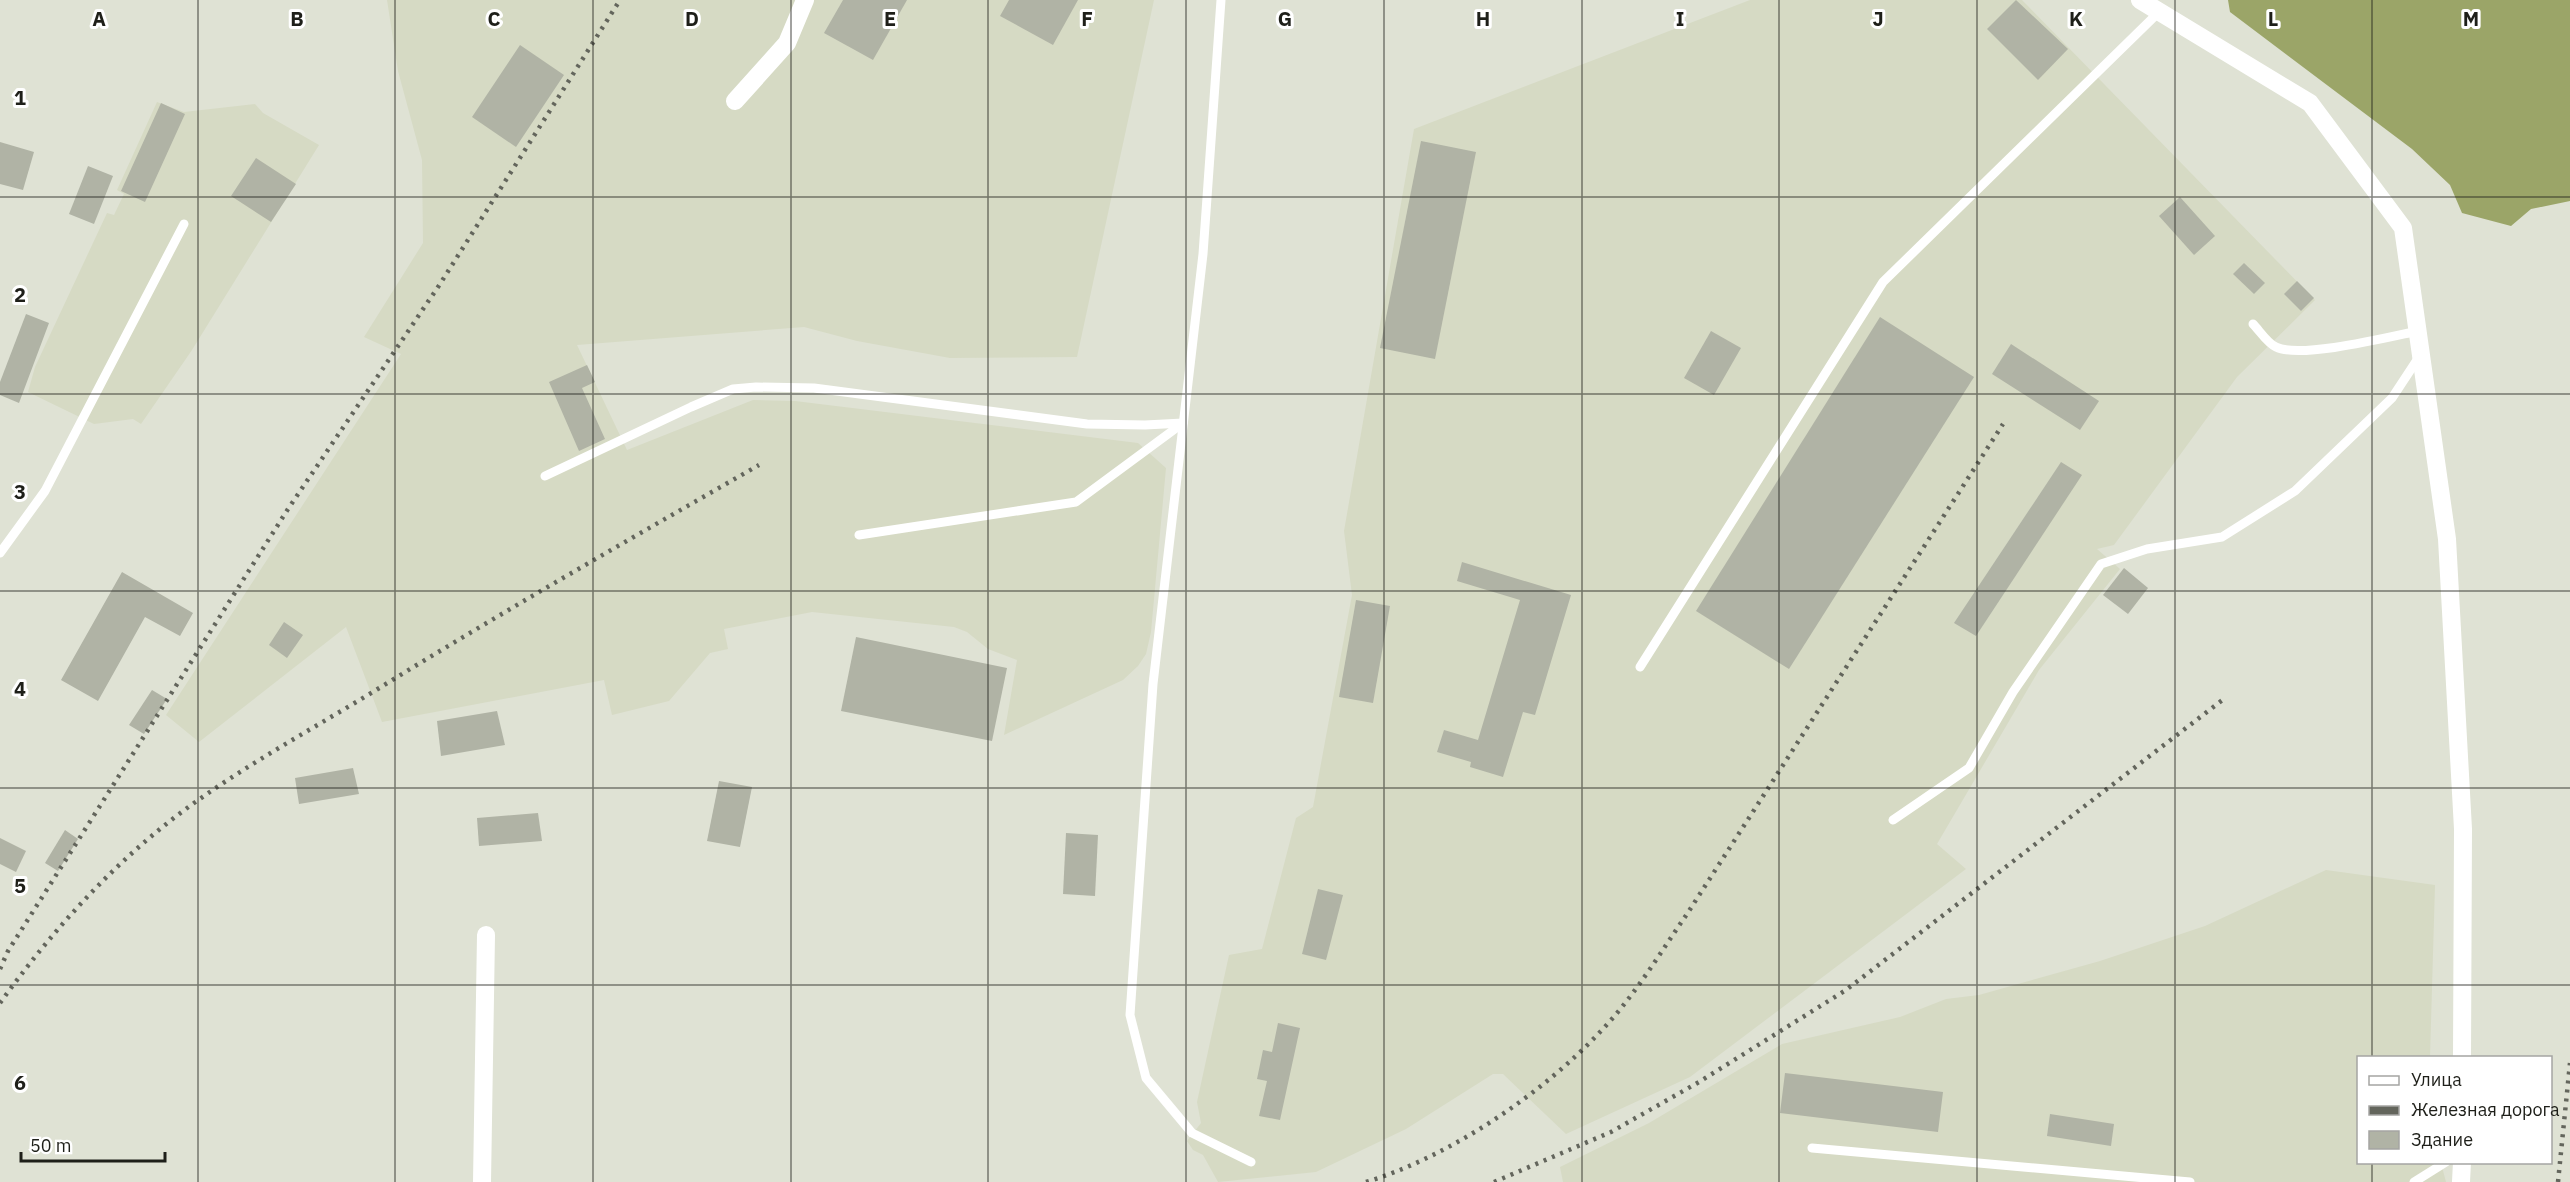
<svg xmlns="http://www.w3.org/2000/svg" width="2570" height="1182" viewBox="0 0 2570 1182" font-family="'IBM Plex Sans',sans-serif">
  <style>
    .built { fill: #d6dac4 }
    .forest { fill: #9ba568 }
    .building { fill: #b0b3a5 }
    .lines { fill: none; stroke-linecap: round; stroke-linejoin: round }
    .service { stroke: #fff; stroke-width: 9 }
    .minor { stroke: #fff; stroke-width: 18 }
    .rail { stroke: #63655c; stroke-width: 4.5; stroke-dasharray: 3 6; stroke-linecap: butt }
    .grid { fill: none; stroke: #1e1f19; stroke-width: 1.5; stroke-opacity: 0.55 }
    .grid-label { font-size: 20px; text-anchor: middle; font-weight: bold; fill: #1e1f19; stroke: #fff; stroke-width: 6; stroke-linejoin: round; paint-order: stroke }
  </style>
  <rect width="100%" height="100%" fill="#dfe2d4"/>
  <g class="built">
    <polygon points="387,0 1154,0 1077,357 950,358 857,341 804,327 577,345 627,450 753,400 795,401 1138,443 1166,468 1151,632 1146,654 1138,666 1123,680 1004,735 1017,660 988,649 967,632 954,627 812,612 724,629 728,649 710,653 669,701 612,715 604,680 382,722 346,627 199,742 166,715 401,354 364,337 423,243 422,160 398,71"/>
    <polygon points="1750,0 2022,0 2315,300 2237,377 2114,545 2097,549 2120,569 2039,670 1937,844 1966,869 1690,1077 1566,1134 1503,1074 1493,1074 1406,1129 1316,1172 1218,1182 1203,1155 1193,1150 1187,1141 1201,1123 1197,1102 1229,955 1262,949 1296,818 1313,807 1352,595 1344,531 1414,129"/>
    <polygon points="157,102 184,112 255,104 263,113 319,145 192,350 141,424 133,419 94,424 28,392 35,367 107,213 114,215 124,194 117,190"/>
    <polygon points="2326,870 2435,885 2430,1057 2358,1058 2358,1162 2441,1163 2446,1182 1563,1182 1560,1167 1649,1123 1782,1044 1900,1017 1946,999 1979,995 2100,961 2205,926"/>
  </g>
  <polygon class="forest" points="2228,0 2570,0 2570,201 2531,209 2511,226 2462,213 2450,185 2412,149 2230,12"/>
  <g class="building">
    <polygon points="843,0 907,0 873,60 824,33"/>
    <polygon points="1009,0 1078,0 1053,45 1000,16"/>
    <polygon points="2016,0 2068,49 2038,80 1987,29"/>
    <polygon points="520,45 564,75 516,147 472,117"/>
    <polygon points="161,103 185,114 145,202 121,191"/>
    <polygon points="1421,141 1476,152 1435,359 1380,348"/>
    <polygon points="0,142 34,152 23,190 0,184"/>
    <polygon points="256,158 296,184 271,222 231,196"/>
    <polygon points="88,166 113,176 94,224 69,214"/>
    <polygon points="2180,197 2215,236 2194,255 2159,216"/>
    <polygon points="2244,263 2265,283 2254,294 2233,274"/>
    <polygon points="2297,281 2314,298 2301,311 2284,294"/>
    <polygon points="26,314 49,323 19,403 0,395 0,382"/>
    <polygon points="1880,317 1974,377 1789,669 1696,611"/>
    <polygon points="1711,331 1741,348 1714,395 1684,378"/>
    <polygon points="2011,344 2099,401 2080,430 1992,374"/>
    <polygon points="587,365 595,382 582,388 605,439 579,451 549,382"/>
    <polygon points="2061,462 2082,475 1976,636 1954,623"/>
    <polygon points="1462,562 1571,595 1535,715 1523,712 1503,777 1470,767 1471,762 1437,752 1444,730 1478,740 1520,600 1457,581"/>
    <polygon points="2124,568 2148,588 2128,614 2103,595"/>
    <polygon points="122,572 193,613 180,636 145,617 98,701 61,680"/>
    <polygon points="1356,600 1390,606 1373,703 1339,697"/>
    <polygon points="284,622 303,635 287,658 269,645"/>
    <polygon points="856,637 1007,668 992,741 841,711"/>
    <polygon points="152,690 167,699 144,734 129,725"/>
    <polygon points="497,711 505,745 441,756 437,721"/>
    <polygon points="353,768 359,794 299,804 295,778"/>
    <polygon points="719,781 752,787 740,847 707,841"/>
    <polygon points="538,813 542,841 479,846 477,818"/>
    <polygon points="65,830 78,839 58,871 45,863"/>
    <polygon points="1066,833 1098,835 1095,896 1063,894"/>
    <polygon points="0,838 26,851 16,872 0,864"/>
    <polygon points="1318,889 1343,895 1326,960 1302,954"/>
    <polygon points="1278,1023 1300,1028 1280,1120 1259,1116 1267,1081 1257,1079 1263,1050 1272,1052"/>
    <polygon points="1785,1073 1943,1092 1938,1132 1780,1113"/>
    <polygon points="2050,1114 2114,1124 2111,1146 2047,1136"/>
  </g>
  <g class="lines">
    <g class="service">
      <polyline points="1221,0 1203,254 1153,684 1130,1015 1146,1078 1192,1133 1251,1162"/>
      <path d="M2253 324C2259 330 2268 344 2276 347 2300 359 2389 337 2418 331"/>
      <polyline points="545,476 691,407 733,389 756,387 814,388 1087,424 1145,425 1183,423"/>
      <polyline points="859,535 1076,502 1183,423"/>
      <polyline points="0,553 45,491 184,224"/>
      <polyline points="1640,667 1883,282 2159,12"/>
      <polyline points="1893,820 1969,768 2013,692 2101,564 2147,549 2222,537 2295,491 2392,398 2419,357"/>
      <polyline points="1812,1148 2190,1182"/>
      <polyline points="2414,1182 2446,1162"/>
    </g>
    <g class="minor">
      <polyline points="2140,0 2310,103 2403,228 2447,539 2463,829 2462,1058"/>
      <polyline points="735,101 787,43 805,0"/>
      <polyline points="482,1182 486,935"/>
      <polyline points="2461,1182 2462,1162"/>
    </g>
    <g class="rail">
      <polyline points="0,969 8,951 288,509 440,284 620,0"/>
      <path d="M0 1003C57 924 124 851 204 796 263 755 328 720 389 682 511 607 635 536 759 465"/>
      <path d="M1366 1182C1449 1157 1542 1094 1600 1032 1634 997 1660 953 1687 914L2003 424"/>
      <polyline points="1494,1182 1611,1132 1699,1082 1846,990 2225,698"/>
      <polyline points="2558,1182 2570,1063"/>
    </g>
  </g>
  <path class="grid" d="M198 0V1182M395 0V1182M593 0V1182M791 0V1182M988 0V1182M1186 0V1182M1384 0V1182M1582 0V1182M1779 0V1182M1977 0V1182M2175 0V1182M2372 0V1058M0 197H2570M0 394H2570M0 591H2570M0 788H2570M0 985H2570M2372 1162V1182"/>
  <g class="grid-label">
    <text x="99" y="26">A</text>
    <text x="297" y="26">B</text>
    <text x="494" y="26">C</text>
    <text x="692" y="26">D</text>
    <text x="890" y="26">E</text>
    <text x="1087" y="26">F</text>
    <text x="1285" y="26">G</text>
    <text x="1483" y="26">H</text>
    <text x="1680" y="26">I</text>
    <text x="1878" y="26">J</text>
    <text x="2076" y="26">K</text>
    <text x="2273" y="26">L</text>
    <text x="2471" y="26">M</text>
    <text x="20" y="105">1</text>
    <text x="20" y="302">2</text>
    <text x="20" y="499">3</text>
    <text x="20" y="696">4</text>
    <text x="20" y="893">5</text>
    <text x="20" y="1090">6</text>
  </g>
  <rect x="2357" y="1056" width="195" height="108" fill="#ffffff" stroke="#a5a5a3" stroke-width="1.5"/>
  <rect x="2369" y="1076" width="30" height="9" fill="#ffffff" stroke="#a5a5a3" stroke-width="1.5"/>
  <text x="2411" y="1086" font-size="18" fill="#1e1f19">Улица</text>
  <rect x="2369" y="1106" width="30" height="9" fill="#63655c" stroke="#a5a5a3" stroke-width="1.5"/>
  <text x="2411" y="1116" font-size="18" fill="#1e1f19">Железная дорога</text>
  <rect x="2369" y="1131" width="30" height="18" fill="#b0b3a5" stroke="#a5a5a3" stroke-width="1.5"/>
  <text x="2411" y="1146" font-size="18" fill="#1e1f19">Здание</text>
  <path d="M21 1152v9h144v-9" fill="none" stroke="#1e1f19" stroke-width="3"/>
  <text x="30" y="1152" font-size="18" fill="#1e1f19" stroke="#ffffff" stroke-width="4.5" paint-order="stroke">50 m</text>
</svg>
